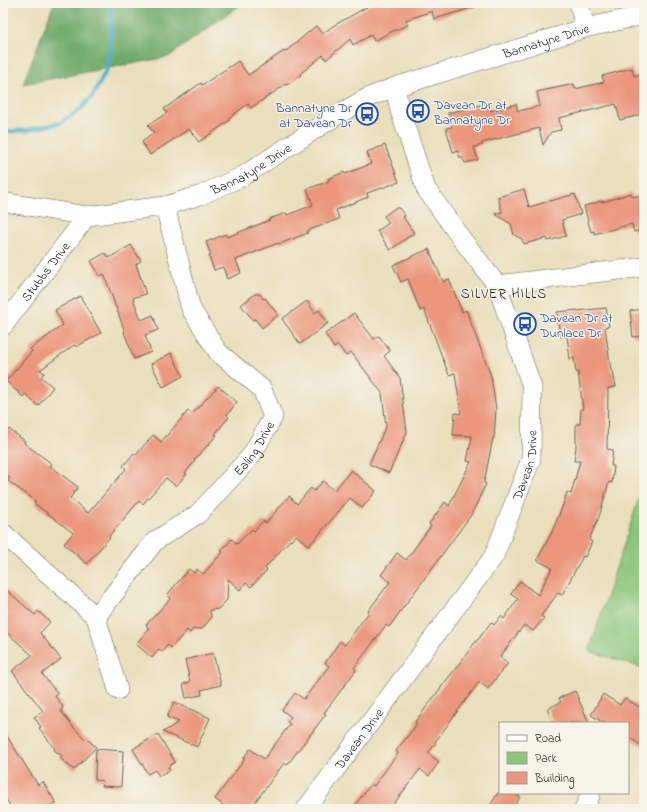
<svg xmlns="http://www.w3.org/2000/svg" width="647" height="812" viewBox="0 0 647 812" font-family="'Indie Flower',sans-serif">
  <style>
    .green { fill: #8bc67b; stroke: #54714c }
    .forest { fill: #70ab6b; stroke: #466444 }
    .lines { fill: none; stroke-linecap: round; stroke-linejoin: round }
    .stream { stroke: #47afc6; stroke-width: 4.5 }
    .building { fill: #eb967d }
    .minor-casing { stroke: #646054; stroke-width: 20 }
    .minor { stroke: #fff; stroke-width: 19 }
    .labels { text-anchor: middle; stroke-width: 3; stroke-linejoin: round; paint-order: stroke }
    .street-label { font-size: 13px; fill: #1c1c1c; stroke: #f7f3e8 }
    .transit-label { font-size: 13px; fill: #164399; stroke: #f7f3e8; text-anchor: start }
    .neighbourhood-label { font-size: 14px; letter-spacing: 1px; fill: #1c1c1c; stroke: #f7f3e8 }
  </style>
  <rect width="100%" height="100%" fill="#f7f3e8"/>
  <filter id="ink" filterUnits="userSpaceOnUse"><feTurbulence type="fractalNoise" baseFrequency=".025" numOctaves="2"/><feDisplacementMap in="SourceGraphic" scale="8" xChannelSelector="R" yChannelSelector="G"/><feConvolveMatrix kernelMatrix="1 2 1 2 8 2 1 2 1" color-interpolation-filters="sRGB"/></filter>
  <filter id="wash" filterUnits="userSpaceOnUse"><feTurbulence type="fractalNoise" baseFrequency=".012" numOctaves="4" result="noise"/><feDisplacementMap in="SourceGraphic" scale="16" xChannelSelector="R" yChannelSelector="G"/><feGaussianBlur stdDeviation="0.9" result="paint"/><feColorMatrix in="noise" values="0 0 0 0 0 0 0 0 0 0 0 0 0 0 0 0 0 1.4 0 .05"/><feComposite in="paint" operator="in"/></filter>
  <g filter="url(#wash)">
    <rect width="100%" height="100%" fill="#e9dfbb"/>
    <polygon class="green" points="644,483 644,669 640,667 589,651"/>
    <polygon class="forest" points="54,3 243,3 168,57 23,84"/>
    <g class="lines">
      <polyline class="stream" points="3,132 28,130 60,123 81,109 93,95 106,71 111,49 111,3"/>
    </g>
    <g id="blocks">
      <g class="building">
        <polygon points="374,3 475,3 475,7 434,19 432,11 406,20 408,25 393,31 374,41 371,35 353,45 350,39 326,60 323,55 300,74 301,75 287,85 286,84 251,108 248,104 229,118 230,120 199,142 189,129 150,155 142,142 154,133 148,125 167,113 164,109 201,83 202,85 238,61 248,75 284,51 285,52 316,26 322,34 333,26"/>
        <polygon points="632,68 634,76 644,73 644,114 620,120 616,104 559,118 561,130 551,132 543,145 539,128 482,143 482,145 474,147 478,160 465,163 462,157 460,158 458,151 453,152 446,128 452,127 448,113 489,103 491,111 516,104 518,111 540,106 537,92 574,84 575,89 604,82 602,76"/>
        <polygon points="385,145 399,182 367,193 368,197 336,210 339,219 307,231 308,233 279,244 278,243 236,260 241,273 227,279 223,267 214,270 209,256 211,255 206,242 226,234 227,237 270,220 269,219 286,213 287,215 313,205 307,189 329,181 328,179 344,172 345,174 371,164 367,152"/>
        <polygon points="524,189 529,207 575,194 581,214 562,220 566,236 548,241 547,238 524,244 522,239 514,235 511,224 495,214 502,212 498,197"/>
        <polygon points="631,193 633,197 644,194 644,229 634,232 632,224 594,234 594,231 591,232 584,206 602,201 603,202"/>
        <polygon points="395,208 399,208 405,216 403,217 414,233 390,250 377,231 389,223 384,216"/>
        <polygon points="131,245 141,261 136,264 146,294 133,298 141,320 153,315 158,330 145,335 151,352 134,359 124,332 125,332 104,274 100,276 91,261 105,253 109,258"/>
        <polygon points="429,249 443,282 449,279 462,312 466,310 491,376 496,409 494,438 493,438 484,483 486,484 471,515 389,627 386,625 354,668 356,670 324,713 326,714 287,765 284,763 250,809 228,809 215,799 244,760 243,759 250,749 264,759 290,724 287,722 291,717 282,710 295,693 304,699 329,666 325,663 340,641 345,645 369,612 368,611 390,582 381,575 397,553 406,560 431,526 429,524 445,502 449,506 471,462 467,461 472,436 453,435 455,413 461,414 455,373 449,375 424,309 420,311 408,279 401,282 393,265"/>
        <polygon points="255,294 260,294 263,299 265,298 278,315 262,328 255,319 253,320 241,305"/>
        <polygon points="80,296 101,333 76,347 74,345 40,370 44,373 41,377 53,387 38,406 25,394 23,397 6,381 32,351 30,349 63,325 55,310"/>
        <polygon points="307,301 315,313 319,310 328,323 300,344 282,319"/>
        <polygon points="606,308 609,326 605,327 611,371 613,371 616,387 608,388 607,449 613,450 611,466 614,466 612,483 609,482 599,517 589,540 592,542 585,557 583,556 562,595 558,593 541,616 544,618 533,631 524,625 500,657 508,663 488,689 479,682 435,742 436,743 428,753 439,762 429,776 420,769 390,809 352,809 371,784 374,786 398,753 396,751 417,724 415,722 477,640 478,640 491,622 494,625 501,616 504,619 518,599 511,594 520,581 538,595 552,568 537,560 551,534 563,505 567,492 571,494 580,461 574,461 576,447 576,424 580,424 581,409 583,409 578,372 576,372 574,358 570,359 567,336 560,337 557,312 577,310 577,311"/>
        <polygon points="644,309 644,336 633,337 630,311"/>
        <polygon points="354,313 374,339 379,336 390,351 384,356 400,378 407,432 389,473 369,464 386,426 382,393 351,352 346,356 338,345 334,348 325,334"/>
        <polygon points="171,353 183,376 163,387 151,364"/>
        <polygon points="218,386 237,402 227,415 229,417 215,434 217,435 194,460 195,461 185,473 187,474 176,486 166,478 143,504 139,501 109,536 110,537 87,564 64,544 73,533 34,503 36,501 8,481 10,478 3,473 3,437 9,429 25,441 24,443 52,464 50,466 78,487 70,498 88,513 126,469 123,466 134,453 136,455 153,435 161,442 188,411 192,414"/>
        <polygon points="351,470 376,491 362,508 350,498 309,546 296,535 291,541 290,540 265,568 267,570 251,587 246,583 240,590 228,579 227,600 218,609 210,610 211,618 202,629 193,629 190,633 187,630 171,648 168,645 162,652 159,649 152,658 136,644 149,628 146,625 171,598 167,595 189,569 194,573 197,569 203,574 223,552 221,551 232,539 237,544 252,529 254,531 263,521 266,523 289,496 297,504 311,488 314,491 323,481 334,491"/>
        <polygon points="3,587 35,615 38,611 50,622 40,633 61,659 42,674 58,694 55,696 63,707 61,711 73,727 86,740 87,739 96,747 74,770 60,758 62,756 54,750 55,749 39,728 41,727 34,717 43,711 12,671 32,655 3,629"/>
        <polygon points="213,653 221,685 201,690 202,695 186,698 183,684 190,682 185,660"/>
        <polygon points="575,691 589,723 553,723 547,709 561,702 559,698"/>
        <polygon points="603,694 620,705 625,698 644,710 644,747 628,737 628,723 604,723 591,715"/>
        <polygon points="174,702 210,718 197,747 163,732 179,722 167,717"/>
        <polygon points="3,730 38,785 43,782 56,803 46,809 12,809 3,794"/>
        <polygon points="158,734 175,762 168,767 170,770 159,776 155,770 148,774 133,749"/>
        <polygon points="96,749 123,751 121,787 102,786 103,781 95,780 95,776"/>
        <polygon points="498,793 513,793 520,797 513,809 488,809"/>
      </g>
    </g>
  </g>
  <g filter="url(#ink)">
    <use href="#blocks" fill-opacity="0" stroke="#646054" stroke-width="1"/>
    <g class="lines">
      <g class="minor-casing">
        <g id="minor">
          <polyline points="579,3 585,28"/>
          <path id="s1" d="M3 202 87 216 165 206 201 195 243 176 337 115 369 97 395 87 585 28 644 15"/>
          <polyline points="497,285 644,267"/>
          <path id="s2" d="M3 326 87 216"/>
          <path id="s3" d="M3 533 96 617 155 541 198 514 251 456 273 417 262 389 218 352 191 309 165 206"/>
          <polyline points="96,617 118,690"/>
          <path id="s4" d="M306 809 494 556 531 459 532 387 497 285 461 238 426 189 400 111 395 87"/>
          <polyline points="584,809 590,796"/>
        </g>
      </g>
      <use href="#minor" class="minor"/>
    </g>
  </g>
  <defs>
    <g id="bus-ring" transform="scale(1.15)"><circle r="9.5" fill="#f7f3e8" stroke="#1a4fb4" stroke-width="1.5"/><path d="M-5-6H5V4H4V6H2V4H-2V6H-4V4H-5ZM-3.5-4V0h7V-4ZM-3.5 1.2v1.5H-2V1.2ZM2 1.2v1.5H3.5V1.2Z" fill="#1a4fb4"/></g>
  </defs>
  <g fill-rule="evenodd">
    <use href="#bus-ring" x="418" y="111"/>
    <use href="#bus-ring" x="367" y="114"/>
    <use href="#bus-ring" x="525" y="324"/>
  </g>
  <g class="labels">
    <g class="street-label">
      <text dy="5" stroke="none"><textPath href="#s1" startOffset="582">Bannatyne Drive</textPath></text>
      <text dy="5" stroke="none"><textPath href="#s1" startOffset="258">Bannatyne Drive</textPath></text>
      <text dy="5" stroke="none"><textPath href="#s2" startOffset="69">Stubbs Drive</textPath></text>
      <text dy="5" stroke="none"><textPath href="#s3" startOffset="359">Ealing Drive</textPath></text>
      <text dy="5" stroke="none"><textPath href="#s4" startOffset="412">Davean Drive</textPath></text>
      <text dy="5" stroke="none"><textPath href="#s4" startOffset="88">Davean Drive</textPath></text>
    </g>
    <g class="transit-label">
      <text x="434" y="109">Davean Dr at<tspan x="434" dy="15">Bannatyne Dr</tspan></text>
      <text x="352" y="112" text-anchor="end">Bannatyne Dr<tspan x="352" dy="15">at Davean Dr</tspan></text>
      <text x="540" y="322">Davean Dr at<tspan x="540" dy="15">Dunlace Dr</tspan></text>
    </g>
    <g class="neighbourhood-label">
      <text x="504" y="298">SILVER HILLS</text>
    </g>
  </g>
  <rect width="647" height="812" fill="none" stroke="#f7f3e8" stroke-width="16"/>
  <rect x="499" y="722" width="130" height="72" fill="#f7f3e8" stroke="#9f9d96"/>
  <rect x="507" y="735" width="20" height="6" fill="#ffffff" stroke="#9f9d96"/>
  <text x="535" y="742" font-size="12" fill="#1c1c1c">Road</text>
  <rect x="507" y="752" width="20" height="12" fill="#8bc67b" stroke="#9f9d96"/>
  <text x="535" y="762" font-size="12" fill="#1c1c1c">Park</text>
  <rect x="507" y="772" width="20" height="12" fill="#eb967d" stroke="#9f9d96"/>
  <text x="535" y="782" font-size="12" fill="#1c1c1c">Building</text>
</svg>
